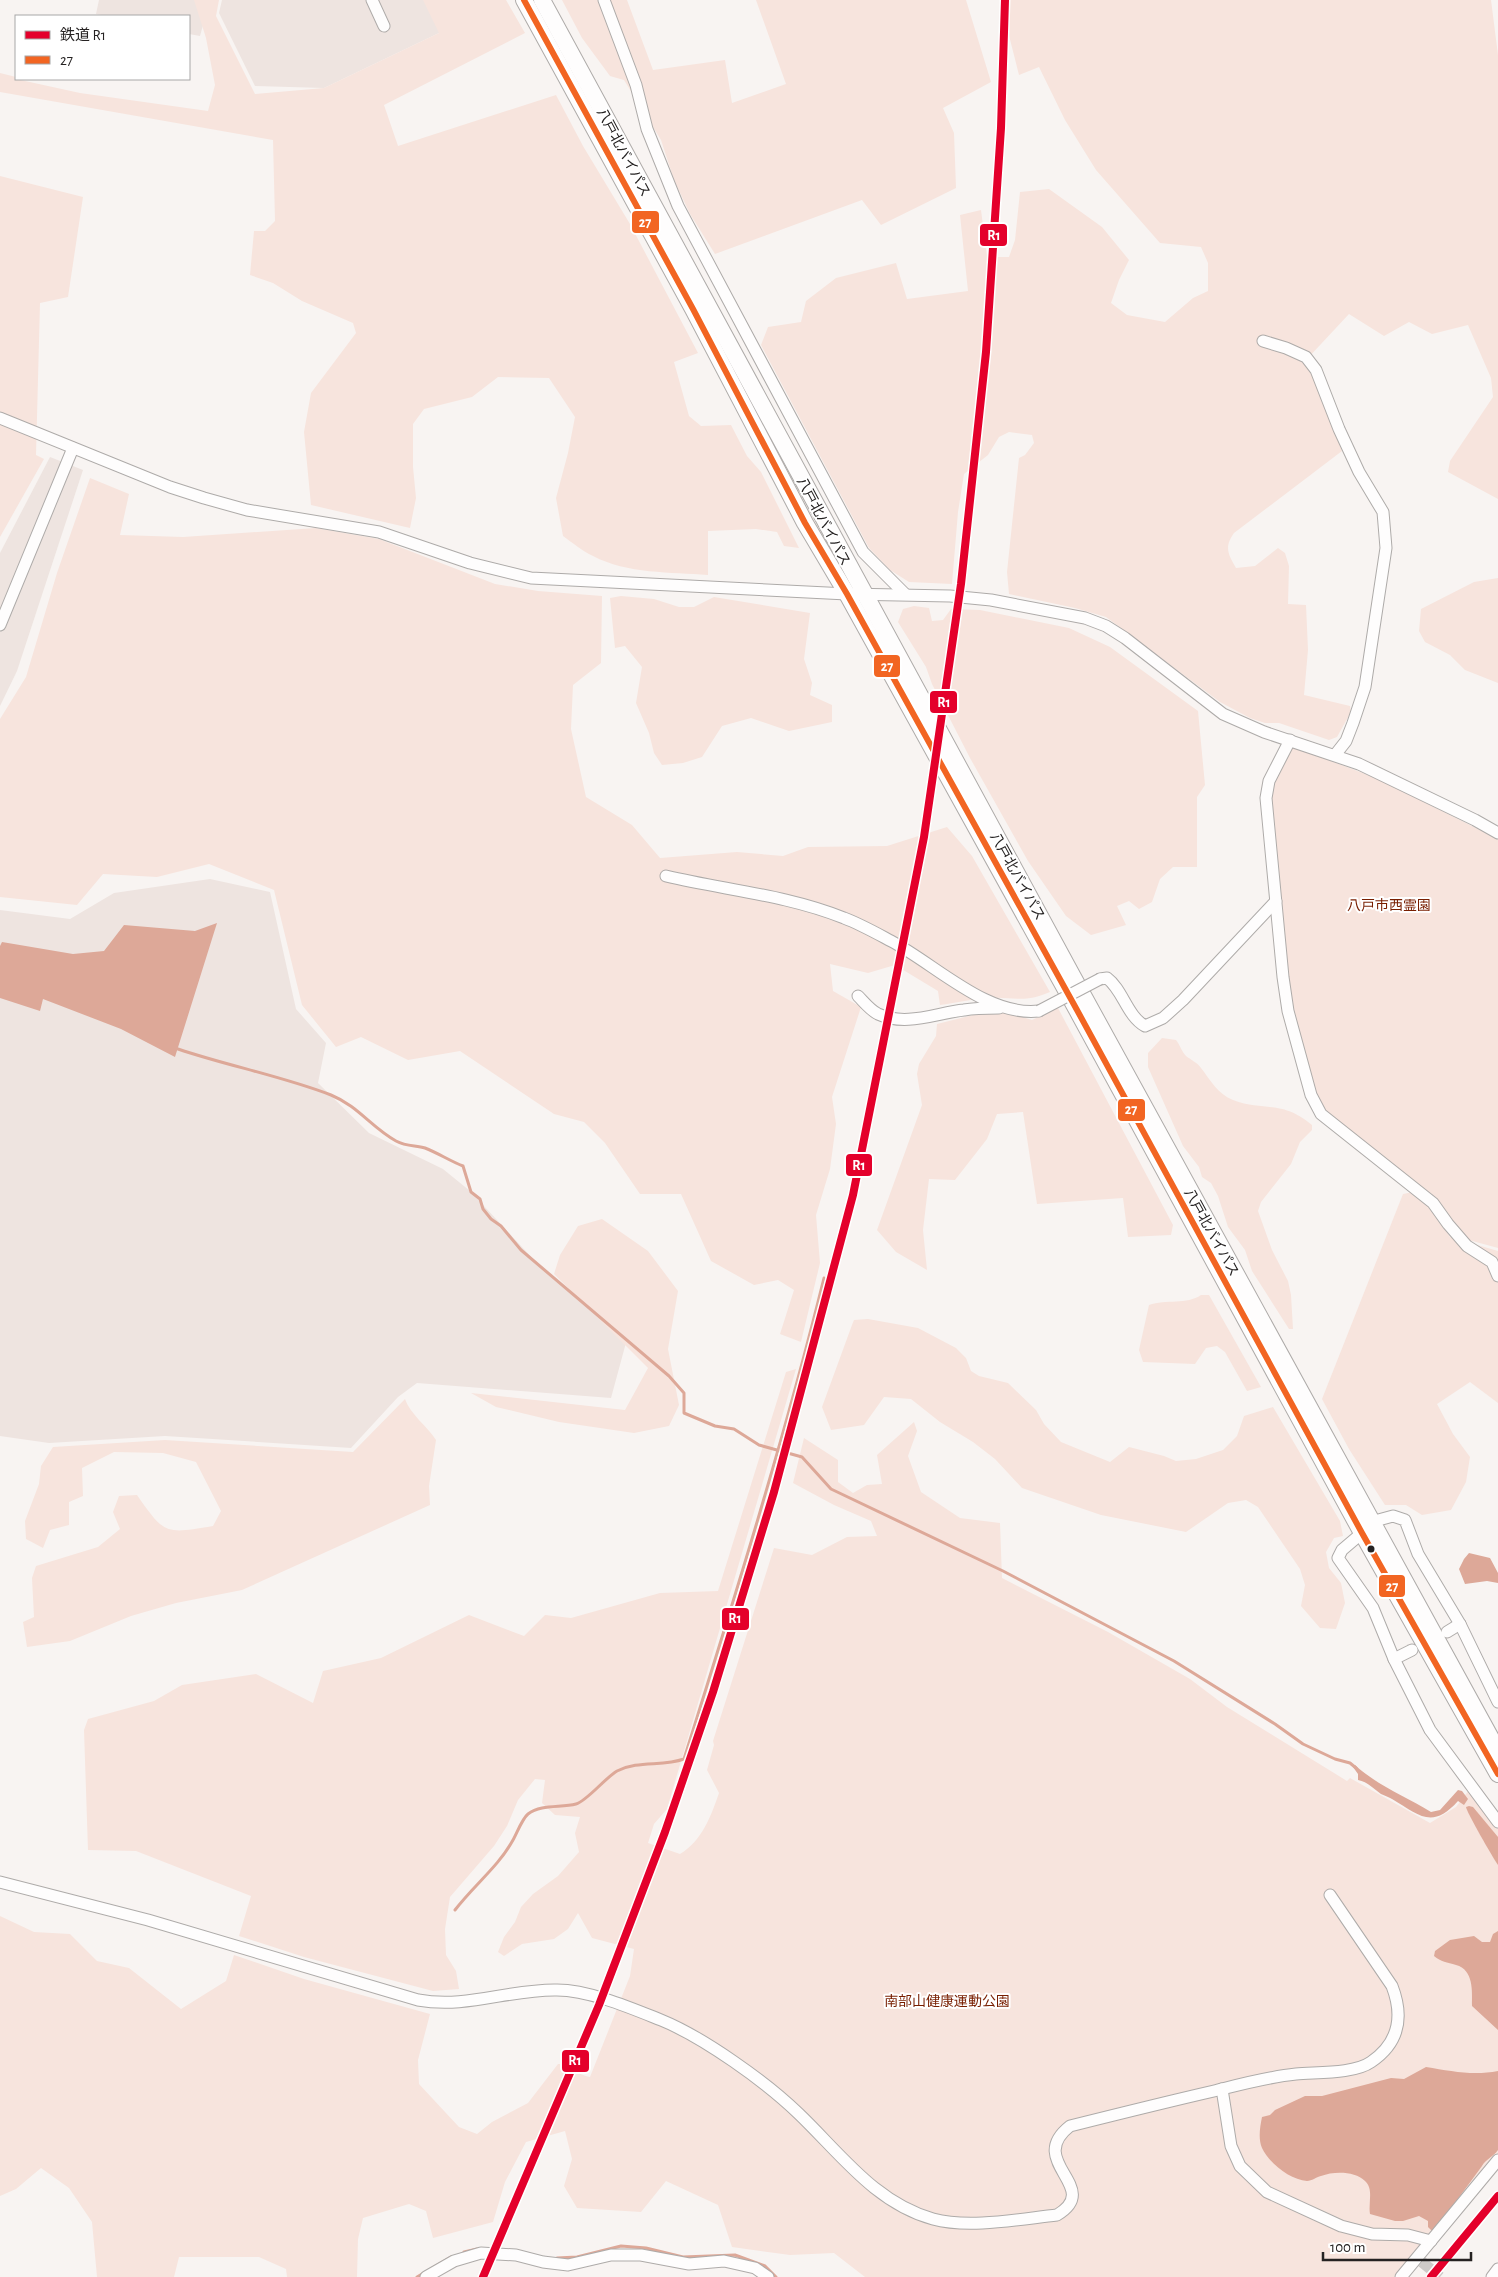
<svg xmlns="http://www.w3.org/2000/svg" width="1498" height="2277" viewBox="0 0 1498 2277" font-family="'Alegreya Sans','Noto Sans JP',sans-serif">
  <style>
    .built { fill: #eee4e0 }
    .green { fill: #f7e4dd }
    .water { fill: #dda898 }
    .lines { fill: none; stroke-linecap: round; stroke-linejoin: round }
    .stream { stroke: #dda898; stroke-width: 3 }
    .minor-tunnel { stroke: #cecac8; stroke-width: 11; stroke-dasharray: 11 5.5; stroke-linecap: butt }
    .minor-casing { stroke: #aeaba9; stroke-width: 13 }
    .highway-casing { stroke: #aeaba9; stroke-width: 18 }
    .minor { stroke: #fefdfd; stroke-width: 11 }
    .highway { stroke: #fefdfd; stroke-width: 16 }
    .minor-bridge-casing { stroke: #aeaba9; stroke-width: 13; stroke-linecap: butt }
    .minor-bridge { stroke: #fefdfd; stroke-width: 11 }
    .bus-1-casing { stroke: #fff; stroke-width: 10 }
    .bus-1 { stroke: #f26522; stroke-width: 6 }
    .rail-1-casing { stroke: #fff; stroke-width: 11 }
    .rail-1 { stroke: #e4002b; stroke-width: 8 }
    .bus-dot { fill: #252222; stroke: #fff; stroke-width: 2 }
    .labels { text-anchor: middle; stroke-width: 4; stroke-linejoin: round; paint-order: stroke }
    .street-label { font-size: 14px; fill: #252222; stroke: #fff }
    .park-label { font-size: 14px; fill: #781e00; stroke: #fff }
    .line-badge { stroke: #fff; stroke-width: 2 }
    .badge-label { font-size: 14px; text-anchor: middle; font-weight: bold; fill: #fff }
  </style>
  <rect width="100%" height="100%" fill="#f8f4f2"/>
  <g class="built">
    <polygon points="99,0 210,0 200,36 189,34 189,16 107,16 96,14"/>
    <polygon points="222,0 472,0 439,33 324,88 255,86 219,13"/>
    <polygon points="50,457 83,470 17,671 0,706 0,553"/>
    <polygon points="210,879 270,892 296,1009 326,1043 318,1083 369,1133 443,1169 470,1191 535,1261 627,1339 611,1398 417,1383 398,1397 351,1448 165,1436 49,1443 0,1436 0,910 70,919 114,893"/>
  </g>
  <g class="green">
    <path d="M194 0H219L216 16 255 94 324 88 439 33 423 0H506L525 33 384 105 398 146 556 95 583 146 630 224 698 353 674 362 689 416 701 426 731 425 747 456 761 472 799 548 784 546 777 532 756 529 708 531V575C671 572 627 574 593 556 582 551 573 543 563 536L556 498 568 453 575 417 549 378 498 377 472 397 424 409 413 424V467L416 498 410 528 311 505 304 432 311 393 356 333 353 323 302 301 273 283 250 275 254 231H265L275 221 273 140 0 92V73L16 77V79L80 93 208 111 215 85 206 38Z"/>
    <polygon points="562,0 627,0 653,70 725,60 732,103 786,84 756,0 966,0 991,82 943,108 954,133 956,188 881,225 862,200 715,254 690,214 674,180 661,140 624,80 610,76 582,38"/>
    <path d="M1000 0H1491L1498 55V499L1448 472 1450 461 1493 397 1491 378 1468 325 1432 334 1409 322 1384 336 1349 314 1307 359 1342 451 1234 533C1224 547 1228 554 1236 568L1255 566 1278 548 1285 553 1289 566 1288 604 1306 605 1308 650 1304 695 1350 706 1351 712 1337 737 1329 740 1279 723H1265L1250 718 1220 702 1106 617 1075 608 1009 594 1007 572 1019 458 1025 455 1034 443 1032 435 1009 432 999 437 988 455 964 474 958 512 952 584 909 582 890 570 869 548 761 345 768 327 801 322 806 301 836 278 896 263 907 299 968 291 960 215 981 210 987 257H1009L1015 240 1020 192 1049 189 1102 227 1129 260 1119 280 1111 303 1127 315 1165 322 1193 298 1208 291V263L1201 247 1160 243 1096 170 1065 120 1039 67 1019 75Z"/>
    <polygon points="0,176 83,197 68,297 40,303 36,455 44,459 0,537"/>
    <path d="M90 478 129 494 120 535 183 537 316 528 379 539 495 584 538 591 602 596 601 663 573 685 571 729 586 797 632 825 660 858 737 852 783 856 808 847 887 846 947 827 972 856 1050 992C1023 1004 1013 996 987 998 971 999 955 1003 940 1005L938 991 895 965 868 973 830 964 833 991 861 1007 832 1097 836 1124 830 1169 816 1215 820 1263 801 1342 780 1334 794 1290 778 1280 754 1285 711 1261 681 1194H640L605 1143 584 1122 554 1114 460 1051 408 1060 361 1037 336 1047 302 1005 274 890 209 864 157 877 103 874 77 905 0 897V719L26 677 57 573Z"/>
    <polygon points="1498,578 1498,683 1465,670 1450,655 1425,642 1419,631 1421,609 1474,582"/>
    <polygon points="621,596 654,599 679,607 694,607 714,597 810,613 804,659 812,683 810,695 832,705 832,722 789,731 751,718 722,726 702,757 683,763 662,765 654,753 649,733 636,703 642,667 625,646 615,648 610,598"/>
    <polygon points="914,606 929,608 932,621 943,620 951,609 980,610 1069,628 1110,647 1198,711 1205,785 1197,797 1197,867 1173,867 1160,879 1152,902 1139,909 1129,901 1117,906 1126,925 1091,935 1066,916 1028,861 970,758 932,684 926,667 898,622 903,609"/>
    <polygon points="1291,746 1376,778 1498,839 1498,1248 1465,1239 1320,1108 1292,1013 1269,795"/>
    <polygon points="1058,1008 1173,1225 1171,1235 1128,1237 1123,1198 1037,1204 1023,1112 997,1114 987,1139 955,1180 929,1179 923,1230 927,1270 896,1252 877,1230 922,1105 917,1074 919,1064 936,1036 937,1024 973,1015 1004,1011 1032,1020"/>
    <path d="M1162 1038 1176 1040C1180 1045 1182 1052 1186 1056 1191 1060 1198 1063 1201 1068 1211 1081 1218 1094 1233 1100 1265 1112 1281 1099 1312 1125V1130L1300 1142 1291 1164 1261 1202 1258 1211 1272 1250 1288 1281 1291 1295 1293 1329H1289L1252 1271 1245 1250 1228 1227 1218 1196 1211 1183 1202 1177 1199 1167 1183 1146 1148 1067V1053Z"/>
    <polygon points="1413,1192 1432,1209 1450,1237 1498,1251 1498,1403 1470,1382 1437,1404 1453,1434 1470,1457 1466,1482 1451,1510 1422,1515 1406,1505 1385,1505 1349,1449 1322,1399 1403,1194"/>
    <polygon points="602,1219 648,1251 678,1291 668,1349 679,1405 669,1426 634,1433 559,1422 496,1407 471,1393 625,1410 648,1368 554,1274 560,1255 578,1226"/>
    <path d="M1201 1295H1209L1261 1387 1247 1391 1225 1352 1217 1346 1206 1348 1195 1364 1143 1362 1139 1350 1149 1305C1166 1299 1187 1305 1201 1295Z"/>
    <polygon points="868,1319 918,1328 956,1348 966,1358 971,1371 979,1376 1008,1383 1036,1410 1044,1424 1061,1442 1110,1462 1129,1447 1164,1456 1176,1461 1196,1459 1223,1450 1237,1436 1244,1416 1273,1407 1340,1521 1343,1536 1334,1538 1326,1552 1329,1568 1341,1583 1345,1603 1336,1629 1320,1628 1301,1606 1305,1585 1300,1569 1258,1507 1246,1500 1228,1503 1186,1532 1101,1515 1022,1488 995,1459 973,1442 940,1422 911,1399 884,1397 864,1425 831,1430 822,1407 852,1325 854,1320"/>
    <path d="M796 1369 667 1809 654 1824 648 1843 680 1854C702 1841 711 1816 719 1793L707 1770 714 1745 713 1741 774 1548 812 1555 847 1537 877 1536 871 1521 834 1505 793 1483 804 1438 838 1460V1482L853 1493 867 1485 882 1484 877 1455 914 1422 917 1431 908 1456 921 1492 960 1518 1000 1523 1002 1578 1108 1632 1190 1679 1227 1707 1347 1781 1350 1778 1430 1823 1456 1807 1472 1786 1498 1822V2160L1401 2277H865L834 2253 790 2255 732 2247 718 2205 666 2181 641 2212 577 2208 564 2186 572 2159 565 2131 526 2142 505 2182 493 2222 433 2238 426 2211 409 2204 363 2218 358 2239 357 2277H287L286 2269 259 2257H179L174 2277H97L92 2222 69 2188 41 2168 16 2189 0 2196V1916L34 1932 70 1934 97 1961 129 1968 181 2009 226 1981 234 1955 304 1979 430 2014 418 2060 419 2084 459 2127 477 2134 492 2122 528 2103 558 2064C574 2064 576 2075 590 2077L630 1976 634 1949 592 1938 578 1913 568 1929 554 1939 522 1944 504 1956 498 1952 504 1937 515 1922 521 1907 533 1894 558 1876 579 1852 575 1833 580 1817 555 1815 542 1803 545 1780 535 1779 518 1800 507 1826 494 1846 450 1897 445 1929 446 1955 456 1971 459 1989 433 1991 304 1957 239 1936 251 1896 136 1851 88 1850 84 1730 88 1719 154 1701 182 1685 256 1674 313 1703 323 1671 381 1658 469 1615 524 1636 545 1615 571 1618 660 1593 718 1591 786 1372Z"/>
    <path d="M405 1399C410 1414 427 1426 436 1440L429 1486 430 1505 242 1590 176 1603 131 1616 70 1641 27 1647 23 1622 34 1617 32 1578 36 1566 98 1547 120 1529 113 1512 119 1496 137 1495C165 1535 165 1534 213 1526L221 1511 196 1462 163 1453 114 1452 82 1468 83 1496 69 1502V1525L50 1530 43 1548 26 1539 25 1521 39 1484 41 1466 53 1447 165 1440 353 1452Z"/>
  </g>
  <g class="water">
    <polygon points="217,923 175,1057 121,1029 43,999 40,1011 0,998 0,946 2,942 73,954 104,951 124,925 195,931"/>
    <polygon points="1469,1553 1490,1558 1498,1573 1498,1583 1487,1581 1465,1584 1459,1569 1464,1559"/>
    <path d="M1355 1765C1378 1786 1405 1796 1431 1812L1440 1810 1458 1790 1462 1791 1468 1799 1464 1805 1458 1801C1432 1830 1419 1815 1392 1799 1389 1797 1385 1796 1381 1794 1374 1789 1368 1782 1358 1780V1774L1353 1767Z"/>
    <path d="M1469 1806 1473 1807 1498 1837V1865C1493 1858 1466 1811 1466 1807Z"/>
    <path d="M1498 1931V2030L1472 2006C1472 1991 1474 1970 1456 1965 1447 1962 1441 1962 1434 1956L1435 1951 1450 1940 1474 1936 1482 1942H1490L1493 1934Z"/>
    <path d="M1426 2067C1451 2071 1473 2076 1498 2071V2150C1493 2157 1486 2159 1482 2166 1466 2188 1450 2210 1432 2231L1428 2227V2221L1419 2216 1403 2221H1395L1370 2214C1368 2203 1374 2189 1365 2181 1355 2171 1334 2171 1321 2176 1316 2177 1312 2181 1307 2181 1290 2180 1269 2163 1262 2148 1258 2139 1260 2127 1262 2117L1270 2115 1275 2110 1305 2096H1322L1391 2078 1404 2079Z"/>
  </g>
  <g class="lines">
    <g class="stream">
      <path d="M178 1049C228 1066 282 1076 331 1095 358 1106 372 1128 396 1141 407 1147 416 1145 425 1148 438 1153 450 1161 463 1166L471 1192 480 1199 483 1209 491 1219 501 1226 521 1250 669 1376 684 1393V1413L715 1426 734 1429 759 1445 802 1457 831 1489 1003 1571 1174 1661 1275 1724 1303 1744 1335 1759 1350 1763 1356 1768"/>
      <path d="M455 1910C474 1885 498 1867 513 1840 517 1833 522 1819 528 1814 541 1804 561 1808 576 1804 587 1801 605 1778 617 1771 639 1760 662 1767 684 1759 734 1600 784 1440 824 1278"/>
      <polyline points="464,2252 477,2249"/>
      <polyline points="557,2258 577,2257 621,2246 646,2248 683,2257 735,2255 765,2266 776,2277"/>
      <polyline points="417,2277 451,2257"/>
    </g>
    <polyline class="minor-tunnel" points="1422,2262 1440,2277"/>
    <g class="minor-casing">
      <g id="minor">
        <polyline points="372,0 384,26"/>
        <polyline points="604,0 636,85 647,129 678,206 863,552 905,594"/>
        <polyline points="1263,341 1286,348 1306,357 1316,370 1339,429 1359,472 1383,512 1386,548 1365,687 1353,723 1346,741 1335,755"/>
        <polyline points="0,418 170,487 204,498 247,510 379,532 470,563 531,578 847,594 950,596 991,600 1085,618 1106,626 1125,638 1223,714 1264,732 1359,764 1475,820 1498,833"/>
        <polyline points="0,625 73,448"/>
        <polyline points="1290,740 1269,781 1266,798 1283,977 1288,1011 1311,1095 1321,1114 1433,1203 1448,1224 1467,1246 1492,1262 1498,1276"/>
        <path d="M666 876C725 890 787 895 844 918 860 924 876 933 891 941 935 964 987 1017 1039 1011"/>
        <path d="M1100 979 1107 978C1123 990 1127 1016 1145 1026L1163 1018 1183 1000 1276 901"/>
        <path d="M858 996C864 1002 870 1010 878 1014 906 1027 936 1013 964 1010 975 1008 987 1008 999 1008"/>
        <polyline points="1371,1522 1393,1516 1405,1520 1418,1554 1460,1624 1498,1702"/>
        <polyline points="1362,1533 1342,1550 1338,1558 1373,1608 1394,1659 1430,1730 1498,1822"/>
        <polyline points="1447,1632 1460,1624"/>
        <polyline points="1394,1659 1412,1650"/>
        <path d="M0 1882 148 1920 418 2000C467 2009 509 1989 557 1990 589 1990 631 2008 661 2020 703 2037 766 2082 798 2113 840 2153 875 2203 933 2219 969 2229 1020 2219 1057 2215 1104 2187 1024 2162 1070 2126 1118 2114 1166 2102 1214 2091 1242 2084 1267 2077 1296 2074 1316 2072 1354 2074 1371 2062 1399 2043 1404 2017 1392 1986L1330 1895"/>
        <polyline points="1222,2089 1231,2146 1240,2166 1267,2192 1341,2226 1372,2234 1408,2235 1431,2241"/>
        <polyline points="426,2277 454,2261 481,2253 516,2255 543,2262 568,2265 611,2255 641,2255 689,2264 724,2261 755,2268 768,2277"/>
        <polyline points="1401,2277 1498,2160"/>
        <polyline points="1492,2277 1498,2269"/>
      </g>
    </g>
    <g class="highway-casing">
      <g id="highway">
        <polyline points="524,0 693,309 805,523 847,594 1077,1010 1362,1533 1498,1774"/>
        <polyline points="542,0 1073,977 1498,1751"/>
      </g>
    </g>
    <use href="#minor" class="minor"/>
    <use href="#highway" class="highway"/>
    <g class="minor-bridge-casing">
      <polyline id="minor-bridge" points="1039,1011 1100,979"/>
    </g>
    <use href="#minor-bridge" class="minor-bridge"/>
    <g class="bus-1-casing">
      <polyline id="bus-1" points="524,0 693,309 805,523 847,594 1077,1010 1362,1533 1498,1774"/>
    </g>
    <use href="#bus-1" class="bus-1"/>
    <g class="rail-1-casing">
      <g id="rail-1">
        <polyline points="483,2277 599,2005 665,1832 713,1692 774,1492 853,1195 924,837 961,584 986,352 1001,128 1005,0"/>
        <polyline points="1431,2277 1498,2196"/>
      </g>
    </g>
    <use href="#rail-1" class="rail-1"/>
  </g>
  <circle class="bus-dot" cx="1371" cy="1549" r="4.5"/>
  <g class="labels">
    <g class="street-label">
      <text transform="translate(624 152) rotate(62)" y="5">八戸北バイパス</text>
      <text transform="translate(824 521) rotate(62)" y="5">八戸北バイパス</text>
      <text transform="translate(1018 876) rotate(61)" y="5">八戸北バイパス</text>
      <text transform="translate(1212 1232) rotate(61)" y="5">八戸北バイパス</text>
    </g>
    <g class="park-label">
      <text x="1389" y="910">八戸市西霊園</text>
      <text x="947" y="2006">南部山健康運動公園</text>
    </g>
  </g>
  <g class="line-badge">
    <rect x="631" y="210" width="29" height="24" rx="5" fill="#f26522"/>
    <rect x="979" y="223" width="29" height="24" rx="5" fill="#e4002b"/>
    <rect x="873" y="654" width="28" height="24" rx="5" fill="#f26522"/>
    <rect x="929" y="690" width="29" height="24" rx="5" fill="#e4002b"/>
    <rect x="1117" y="1098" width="29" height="24" rx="5" fill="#f26522"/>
    <rect x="845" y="1153" width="28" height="24" rx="5" fill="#e4002b"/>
    <rect x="1378" y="1574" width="28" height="24" rx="5" fill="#f26522"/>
    <rect x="721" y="1607" width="29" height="24" rx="5" fill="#e4002b"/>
    <rect x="561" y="2049" width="29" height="24" rx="5" fill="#e4002b"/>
  </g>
  <g class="badge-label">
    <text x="645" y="227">27</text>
    <text x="994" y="240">R1</text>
    <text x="887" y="671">27</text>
    <text x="944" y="707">R1</text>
    <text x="1131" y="1114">27</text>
    <text x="859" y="1170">R1</text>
    <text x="1392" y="1591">27</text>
    <text x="735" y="1623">R1</text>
    <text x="575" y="2065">R1</text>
  </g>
  <rect x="15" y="15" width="175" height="65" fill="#ffffff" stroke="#a8a7a7"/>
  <rect x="25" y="31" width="25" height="8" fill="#e4002b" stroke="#a8a7a7"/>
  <text x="60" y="40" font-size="15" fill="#252222">鉄道 R1</text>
  <rect x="25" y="56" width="25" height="8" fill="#f26522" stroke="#a8a7a7"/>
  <text x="60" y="65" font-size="15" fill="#252222">27</text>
  <path d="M1323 2252v8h148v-8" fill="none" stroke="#252222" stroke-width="2.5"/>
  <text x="1330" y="2252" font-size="15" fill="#252222" stroke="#ffffff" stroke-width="4" paint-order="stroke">100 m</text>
</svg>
